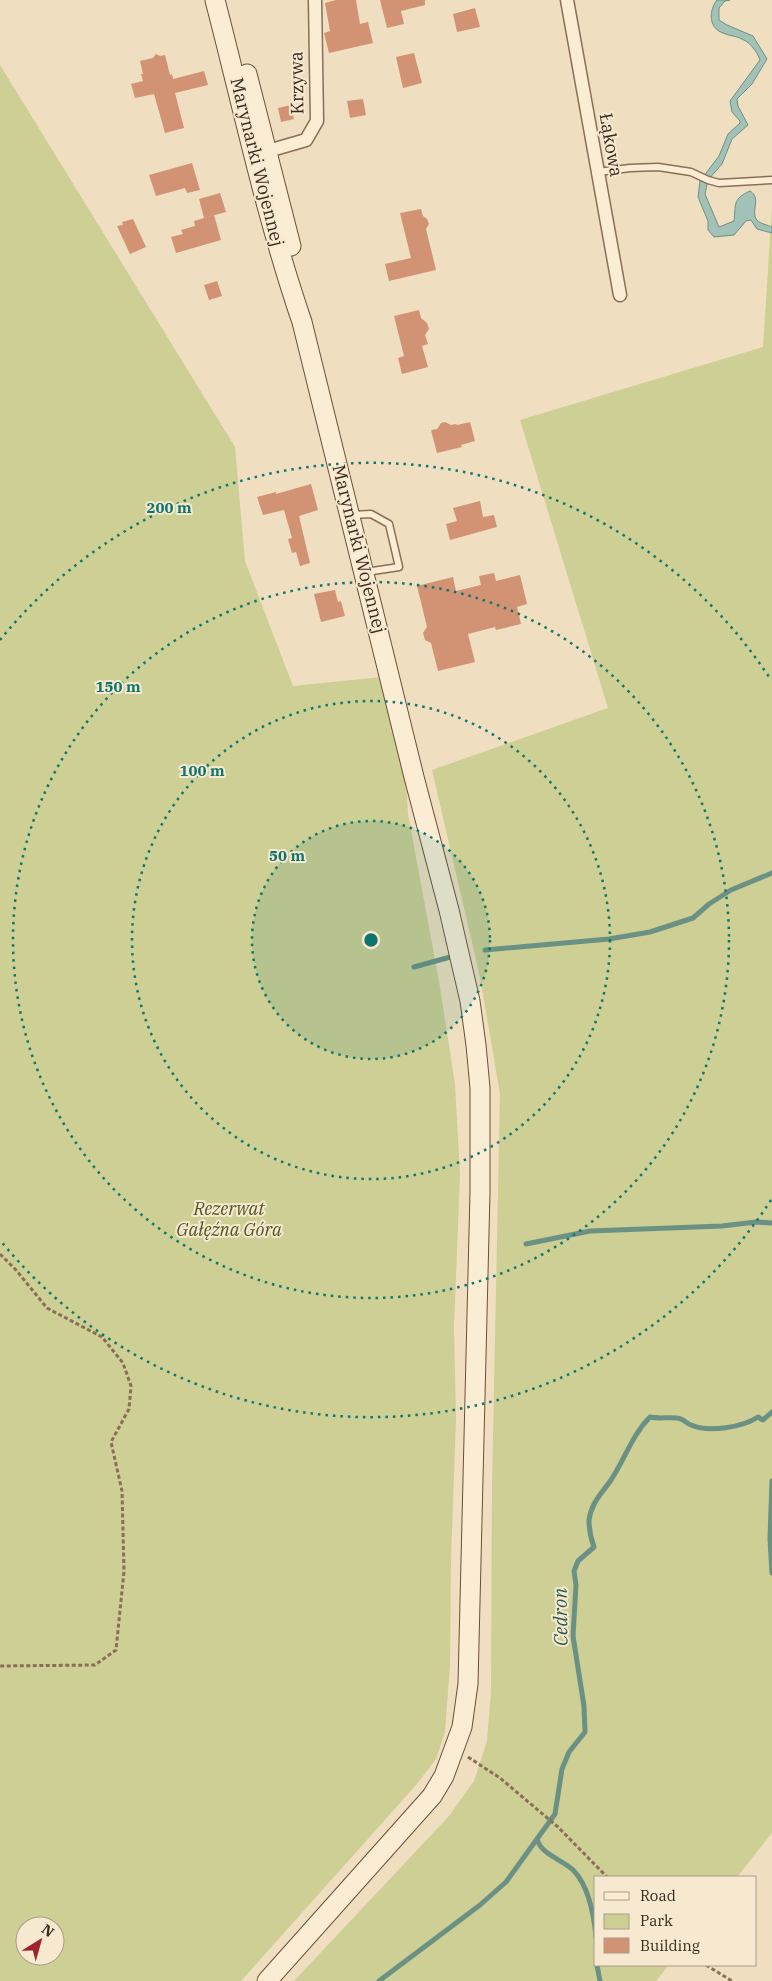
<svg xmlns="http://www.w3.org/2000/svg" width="772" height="1981" viewBox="0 0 772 1981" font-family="'IBM Plex Serif',serif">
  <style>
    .green { fill: #cdcf94; fill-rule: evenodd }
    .water { fill: #a3c2b7; stroke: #6a9184 }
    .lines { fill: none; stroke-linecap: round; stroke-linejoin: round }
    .stream { stroke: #6a9184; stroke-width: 5 }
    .building { fill: #d19374 }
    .lane-casing { stroke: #8a6e57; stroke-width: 9 }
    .street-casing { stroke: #8a6e57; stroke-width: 15 }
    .secondary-casing { stroke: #6c4f3a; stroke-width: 21 }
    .path { stroke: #8a6e57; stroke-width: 3; stroke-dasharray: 4 2.5; stroke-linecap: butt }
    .lane { stroke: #fbecd4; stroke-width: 6 }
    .street { stroke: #fbecd4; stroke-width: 12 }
    .secondary { stroke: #fbecd4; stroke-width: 19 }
    .ring { fill: none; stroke: #0f766e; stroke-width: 2.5; stroke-dasharray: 2.5 5 }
    .labels { text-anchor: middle; stroke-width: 4; stroke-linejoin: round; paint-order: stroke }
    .street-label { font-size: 18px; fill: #39281c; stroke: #f7e9d0 }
    .park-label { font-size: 18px; font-style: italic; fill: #4e5722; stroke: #f7e9d0 }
    .water-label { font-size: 19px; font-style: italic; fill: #2b5a53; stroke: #f7e9d0 }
    .centre { fill: #0f766e; stroke: #f7e9d0; stroke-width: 2.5 }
    .ring-label { font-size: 15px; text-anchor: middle; font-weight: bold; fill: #0f766e; stroke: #f7e9d0; stroke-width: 4; stroke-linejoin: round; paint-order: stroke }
  </style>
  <rect width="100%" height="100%" fill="#f0dec0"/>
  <g class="green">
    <path d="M0 65 235 447 245 561 293 686 382 677 406 780 408 814 439 981 455 1084 460 1174 454 1327 456 1418 451 1560 450 1665 445 1732 436 1759 416 1785 241 1981H0ZM25 1926H55V1956H25Z"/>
    <polygon points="772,207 772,1833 737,1877 596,1877 596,1965 669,1965 656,1981 294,1981 449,1816 474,1781 487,1741 491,1692 492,1487 500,1094 480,977 432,770 608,708 520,420 763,347"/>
  </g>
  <path class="water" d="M717 0H730L725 1 719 8V20L727 25 753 36 767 59 752 84 737 99 738 106 748 125 732 139 722 164 708 180 705 194 719 227 734 221C736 205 732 199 750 191 762 198 750 212 757 220 760 224 768 225 772 227V233L757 229 751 220 746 221 734 235 714 237 708 230V221L698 197 700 181 719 156 728 134 740 123V121L732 112 730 101 760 60C757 52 751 43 742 39 737 36 729 36 723 33 708 28 709 10 717 0Z"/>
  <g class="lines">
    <g class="stream">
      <polyline points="485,950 609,939 650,932 693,918 709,904 731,890 772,873"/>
      <polyline points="414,967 454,956"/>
      <polyline points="526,1244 590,1231 722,1226 756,1222 772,1223"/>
      <polyline points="772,1481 770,1539 772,1573"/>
      <path d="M596 1937C594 1916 589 1887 574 1871 564 1860 541 1855 537 1839L555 1814 562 1769 569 1752 585 1732 584 1706 573 1636 576 1585 574 1571 578 1561 594 1547C591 1539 589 1528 589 1520 591 1503 602 1493 611 1480 625 1459 632 1435 650 1417 659 1419 668 1417 677 1418 682 1418 686 1423 691 1425 709 1433 743 1427 758 1417L763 1420 772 1412"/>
      <polyline points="597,1965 600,1981"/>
      <polyline points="379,1981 480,1905 506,1882 537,1839"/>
    </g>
  </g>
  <g class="building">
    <polygon points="336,0 356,0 360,24 368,22 373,43 329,53 324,33 330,31 325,3"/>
    <polygon points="380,0 425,0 425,5 401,11 404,24 387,28"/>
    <polygon points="475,8 480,27 457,32 453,14"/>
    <polygon points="414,53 422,83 403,88 396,57"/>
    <polygon points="156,54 160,56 165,55 170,75 172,74 173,79 204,71 208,85 175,93 184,128 165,133 154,94 135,98 131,84 143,81 141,74 143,74 140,61 153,58"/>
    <polygon points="363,99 366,115 350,118 347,101"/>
    <polygon points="291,105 294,119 281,122 278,108"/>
    <polygon points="192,163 200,190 187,193 185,188 156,196 149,175"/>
    <polygon points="220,193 226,212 204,218 199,199"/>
    <polygon points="421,209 423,216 427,219 429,224 426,229 436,270 389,281 385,264 411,258 400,213"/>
    <polygon points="214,215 221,240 176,253 171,237 183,234 181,230 195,226 194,221"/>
    <polygon points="133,219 146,247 130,254 117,226 123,225 122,222"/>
    <polygon points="217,281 222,296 209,300 204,285"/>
    <polygon points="419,310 421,318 427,323 429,329 425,335 428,344 422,346 428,367 402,374 398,358 404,356 394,316"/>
    <polygon points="445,422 451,425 456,424 457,425 470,422 475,441 461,445 462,447 437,453 431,430 437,429 441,423"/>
    <polygon points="311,484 318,510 299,516 310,563 300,566 296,552 292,553 288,539 292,538 284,510 263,515 257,497 276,492 276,494"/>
    <polygon points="480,501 483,517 494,515 497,527 450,540 446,524 457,521 453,508"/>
    <polygon points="494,573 496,581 520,575 527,604 517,607 521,624 496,630 495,627 468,634 475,662 438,671 431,643 425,640 423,633 427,627 417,586 453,577 456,591 481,585 479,576"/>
    <polygon points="335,590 338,602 341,601 345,616 321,622 314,594"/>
  </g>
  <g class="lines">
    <g class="lane-casing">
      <g id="lane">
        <polyline points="598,172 630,168 658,167 691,172 708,180 719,183 772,180"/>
        <polyline points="352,515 371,514 389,524 399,567 366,572"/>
      </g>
    </g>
    <g class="street-casing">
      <g id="street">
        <polyline points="567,0 620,295"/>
        <polyline points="261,153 306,140 317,121 315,0"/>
      </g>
    </g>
    <g class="secondary-casing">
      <g id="secondary">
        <path d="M215 0C243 108 266 217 302 322L414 777 449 910 470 1001 476 1045 480 1088V1192L468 1684 462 1727 444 1776 432 1796 267 1981"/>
        <polyline points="247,74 291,246"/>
      </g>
    </g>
    <g class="path">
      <polyline points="0,1254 16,1270 47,1308 102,1337 123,1363 131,1386 129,1409 111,1442 122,1491 124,1571 116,1650 95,1665 0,1666"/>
      <polyline points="468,1757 500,1778 558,1827 607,1877"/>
      <polyline points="706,1965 732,1981"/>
    </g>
    <use href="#lane" class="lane"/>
    <use href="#street" class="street"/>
    <use href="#secondary" class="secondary"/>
  </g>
  <circle cx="371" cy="940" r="119" fill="#0f766e" fill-opacity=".12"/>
  <g class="ring">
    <circle cx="371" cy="940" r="119"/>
    <circle cx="371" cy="940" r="239"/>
    <circle cx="371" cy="940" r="358"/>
    <path d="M771 1200A477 477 0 0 1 0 1240M0 640A477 477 0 0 1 771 680"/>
  </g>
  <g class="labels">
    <g class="street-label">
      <text transform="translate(297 83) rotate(-91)" y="6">Krzywa</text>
      <text transform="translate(611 145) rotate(80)" y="6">Łąkowa</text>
      <text transform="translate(257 162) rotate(76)" y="6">Marynarki Wojennej</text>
      <text transform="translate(359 549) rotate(76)" y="6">Marynarki Wojennej</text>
    </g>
    <g class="park-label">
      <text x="229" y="1215">Rezerwat<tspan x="229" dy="21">Gałęźna Góra</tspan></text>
    </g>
    <g class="water-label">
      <text transform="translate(560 1617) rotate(-91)" y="7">Cedron</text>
    </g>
  </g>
  <circle cx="371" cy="940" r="8" class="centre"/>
  <g class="ring-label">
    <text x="169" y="513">200 m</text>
    <text x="118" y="692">150 m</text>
    <text x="202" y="776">100 m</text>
    <text x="287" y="861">50 m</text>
  </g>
  <rect x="594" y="1876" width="162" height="90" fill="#f7e9d0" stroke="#ab9c88"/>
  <rect x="604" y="1892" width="25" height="8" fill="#fbecd4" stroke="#ab9c88"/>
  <text x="640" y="1901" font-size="15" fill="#39281c">Road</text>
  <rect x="604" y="1914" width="25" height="15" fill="#cdcf94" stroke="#ab9c88"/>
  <text x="640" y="1926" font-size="15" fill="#39281c">Park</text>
  <rect x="604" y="1938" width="25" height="15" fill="#d19374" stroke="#ab9c88"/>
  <text x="640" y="1951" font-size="15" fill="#39281c">Building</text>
  <g transform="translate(40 1941) rotate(37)"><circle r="24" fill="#f7e9d0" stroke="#ab9c88"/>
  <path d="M0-4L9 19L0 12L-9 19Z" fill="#9d242e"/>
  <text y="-8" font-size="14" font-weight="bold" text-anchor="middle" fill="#39281c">N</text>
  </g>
</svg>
